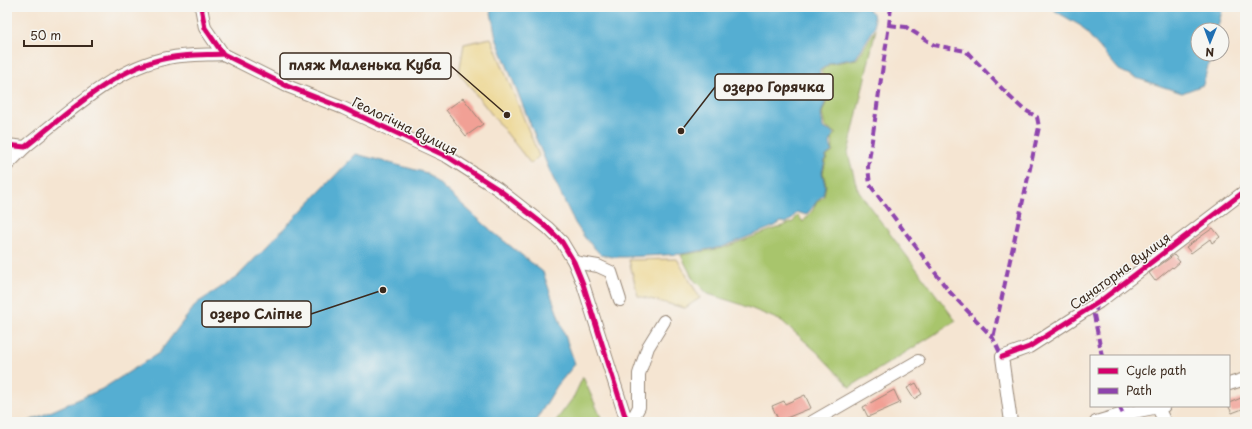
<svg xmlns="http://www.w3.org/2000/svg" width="1252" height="429" viewBox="0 0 1252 429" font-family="'Playpen Sans',sans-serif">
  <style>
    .green { fill: #a8c56c; stroke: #727845 }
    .sand { fill: #eeda9e; stroke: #94825e }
    .water { fill: #55aed2; stroke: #486c78 }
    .building { fill: #f1a095 }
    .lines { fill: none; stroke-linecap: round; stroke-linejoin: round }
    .minor-casing { stroke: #988878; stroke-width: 14 }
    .minor { stroke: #fff; stroke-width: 12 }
    .quiet { stroke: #8e44ad; stroke-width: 4; stroke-dasharray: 8 4; stroke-linecap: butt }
    .cycleway-casing { stroke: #f6f6f2; stroke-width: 8 }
    .cycleway { stroke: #d6006c; stroke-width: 5 }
    .labels { text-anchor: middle; stroke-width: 3; stroke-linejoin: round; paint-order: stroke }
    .street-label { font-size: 13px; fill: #3b2a1e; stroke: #f6f6f2 }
    .leader { fill: none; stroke: #3b2a1e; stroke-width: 1.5 }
    .callout-dot { fill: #3b2a1e; stroke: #f6f6f2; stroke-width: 1.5 }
    .callout { fill: #f6f6f2; stroke: #3b2a1e; stroke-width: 1.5 }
    .callout-label { font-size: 14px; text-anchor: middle; font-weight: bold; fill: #3b2a1e }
  </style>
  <rect width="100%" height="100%" fill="#f6f6f2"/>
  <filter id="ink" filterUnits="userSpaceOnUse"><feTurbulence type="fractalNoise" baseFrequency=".025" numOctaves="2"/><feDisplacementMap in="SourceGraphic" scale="8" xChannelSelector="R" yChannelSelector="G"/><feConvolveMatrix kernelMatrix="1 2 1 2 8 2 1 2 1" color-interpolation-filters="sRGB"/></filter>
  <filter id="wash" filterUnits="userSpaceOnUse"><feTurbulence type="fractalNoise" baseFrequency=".012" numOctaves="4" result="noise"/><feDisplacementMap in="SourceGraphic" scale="16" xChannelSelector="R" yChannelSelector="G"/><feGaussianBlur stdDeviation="0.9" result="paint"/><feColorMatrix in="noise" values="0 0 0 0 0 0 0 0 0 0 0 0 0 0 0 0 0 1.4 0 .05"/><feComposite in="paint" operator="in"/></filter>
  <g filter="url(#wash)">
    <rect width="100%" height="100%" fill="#f5e5d2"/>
    <g class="green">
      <polygon points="876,29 848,153 857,188 869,206 956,321 850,387 817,352 782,321 740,304 708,294 693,279 681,255 723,248 793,222 798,215 803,222 813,210 816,203 824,196 826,185 823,173 827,156 833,152 832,138 836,133 825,127 822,113 832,89 827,84 821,71 830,64 857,59"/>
      <polygon points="583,377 603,422 555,422 573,398"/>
    </g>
    <g class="sand">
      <polygon points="491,38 539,156 531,164 459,73 464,44"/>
      <polygon points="677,259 700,298 685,308 638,296 629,260"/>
    </g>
    <g class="water">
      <path d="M488 7H865L873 13 875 27 856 58 830 63 819 71 825 85 830 89 821 114 823 128 834 133 830 143 832 151 826 156 822 173 825 185 823 195C815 202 813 208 806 215L797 212 791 220 786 223 781 222 775 226 722 247 681 254 626 257H613L601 255 585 238 575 223 552 176 537 141 496 38 491 12Z"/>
      <polygon points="1056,7 1223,7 1217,30 1198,30 1198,54 1211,54 1203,85 1182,93 1136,78 1119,70 1081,26 1055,11"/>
      <polygon points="356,154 427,173 494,233 543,272 575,364 557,386 535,422 27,422 102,389 159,353 197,303 237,277"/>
    </g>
    <g id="blocks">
      <g class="building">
        <polygon points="463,98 483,124 466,136 446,110"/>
        <polygon points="1213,228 1220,237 1212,243 1210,239 1191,253 1186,247"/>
        <polygon points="1174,255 1180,262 1173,268 1172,267 1155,281 1149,273"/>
        <polygon points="916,383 922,394 914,399 907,388"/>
        <polygon points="894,390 900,403 868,417 863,407"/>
        <polygon points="805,395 811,408 779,421 772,406 784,401 785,404"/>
        <polygon points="1241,398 1245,408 1232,413 1229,407 1229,403"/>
      </g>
    </g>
  </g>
  <g filter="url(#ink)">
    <use href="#blocks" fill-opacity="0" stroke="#988878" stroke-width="1"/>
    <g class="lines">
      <g class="minor-casing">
        <g id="minor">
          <polyline points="201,7 205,28 223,54 287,86 343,108 448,157 498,189 548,228 562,242 574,262 583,284 624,413 628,422"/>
          <path d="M7 145 25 147C67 114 115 67 168 58 186 54 205 55 223 54"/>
          <polyline points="7,165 25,147"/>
          <polyline points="574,262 598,266 611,272 620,300"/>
          <polyline points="1229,384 1245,379"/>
          <polyline points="1158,408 1165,422"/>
          <polyline points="631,422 639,407 639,374 648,347 664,321"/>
          <polyline points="812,422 918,361"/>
          <polyline points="1011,422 1002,357 1029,347 1099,302 1245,191"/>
          <polyline points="1096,422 1123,414 1164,406"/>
        </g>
      </g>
      <use href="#minor" class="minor"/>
      <g class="quiet">
        <polyline points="891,7 889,25 868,167 870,185 948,290 993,338 1002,357"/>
        <polyline points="889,25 906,27 934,45 966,51 1010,97 1023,109 1037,117 1039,127 993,338"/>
        <polyline points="1098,303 1094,315 1102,356"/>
        <polyline points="1119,406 1123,414"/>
      </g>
      <g class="cycleway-casing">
        <g id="cycleway">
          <polyline points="201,7 205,28 223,54 287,86 343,108 448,157 498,189 548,228 562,242 574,262 583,284 624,413 628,422"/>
          <path d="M7 145 25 147C67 114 115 67 168 58 186 54 205 55 223 54"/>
          <polyline points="1002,357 1029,347 1099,302 1245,191"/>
        </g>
      </g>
      <use href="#cycleway" class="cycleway"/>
    </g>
  </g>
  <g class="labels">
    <g class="street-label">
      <text transform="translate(405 126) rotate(26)" y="5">Геологічна вулиця</text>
      <text transform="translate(1120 271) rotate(-36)" y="5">Санаторна вулиця</text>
    </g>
  </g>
  <path class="leader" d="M507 115L451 66M681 131L715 87M383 290L311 314"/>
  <g class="callout-dot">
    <circle cx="507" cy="115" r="4"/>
    <circle cx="681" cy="131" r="4"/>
    <circle cx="383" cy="290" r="4"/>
  </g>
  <g class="callout">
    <rect x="280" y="53" width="171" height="26" rx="4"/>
    <rect x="715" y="74" width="118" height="26" rx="4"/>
    <rect x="202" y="301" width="109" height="26" rx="4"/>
  </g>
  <g class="callout-label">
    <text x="365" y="70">пляж Маленька Куба</text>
    <text x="774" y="92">озеро Горячка</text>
    <text x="256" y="319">озеро Сліпне</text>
  </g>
  <rect width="1252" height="429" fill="none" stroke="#f6f6f2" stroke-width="24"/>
  <rect x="1090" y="355" width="140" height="52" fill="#f6f6f2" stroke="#aba49d"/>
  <rect x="1098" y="368" width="20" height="6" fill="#d6006c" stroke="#aba49d"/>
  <text x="1126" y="375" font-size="12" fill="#3b2a1e">Cycle path</text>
  <rect x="1098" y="388" width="20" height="6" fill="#8e44ad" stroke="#aba49d"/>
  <text x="1126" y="395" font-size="12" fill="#3b2a1e">Path</text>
  <g transform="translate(1210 42) rotate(181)"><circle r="19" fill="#f6f6f2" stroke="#aba49d"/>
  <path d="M0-3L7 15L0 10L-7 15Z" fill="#1f6fb2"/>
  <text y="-6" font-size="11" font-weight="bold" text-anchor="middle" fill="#3b2a1e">N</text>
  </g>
  <path d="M24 40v6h68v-6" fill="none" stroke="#3b2a1e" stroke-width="2"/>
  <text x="30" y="40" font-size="12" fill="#3b2a1e" stroke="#f6f6f2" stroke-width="3" paint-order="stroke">50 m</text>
</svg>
